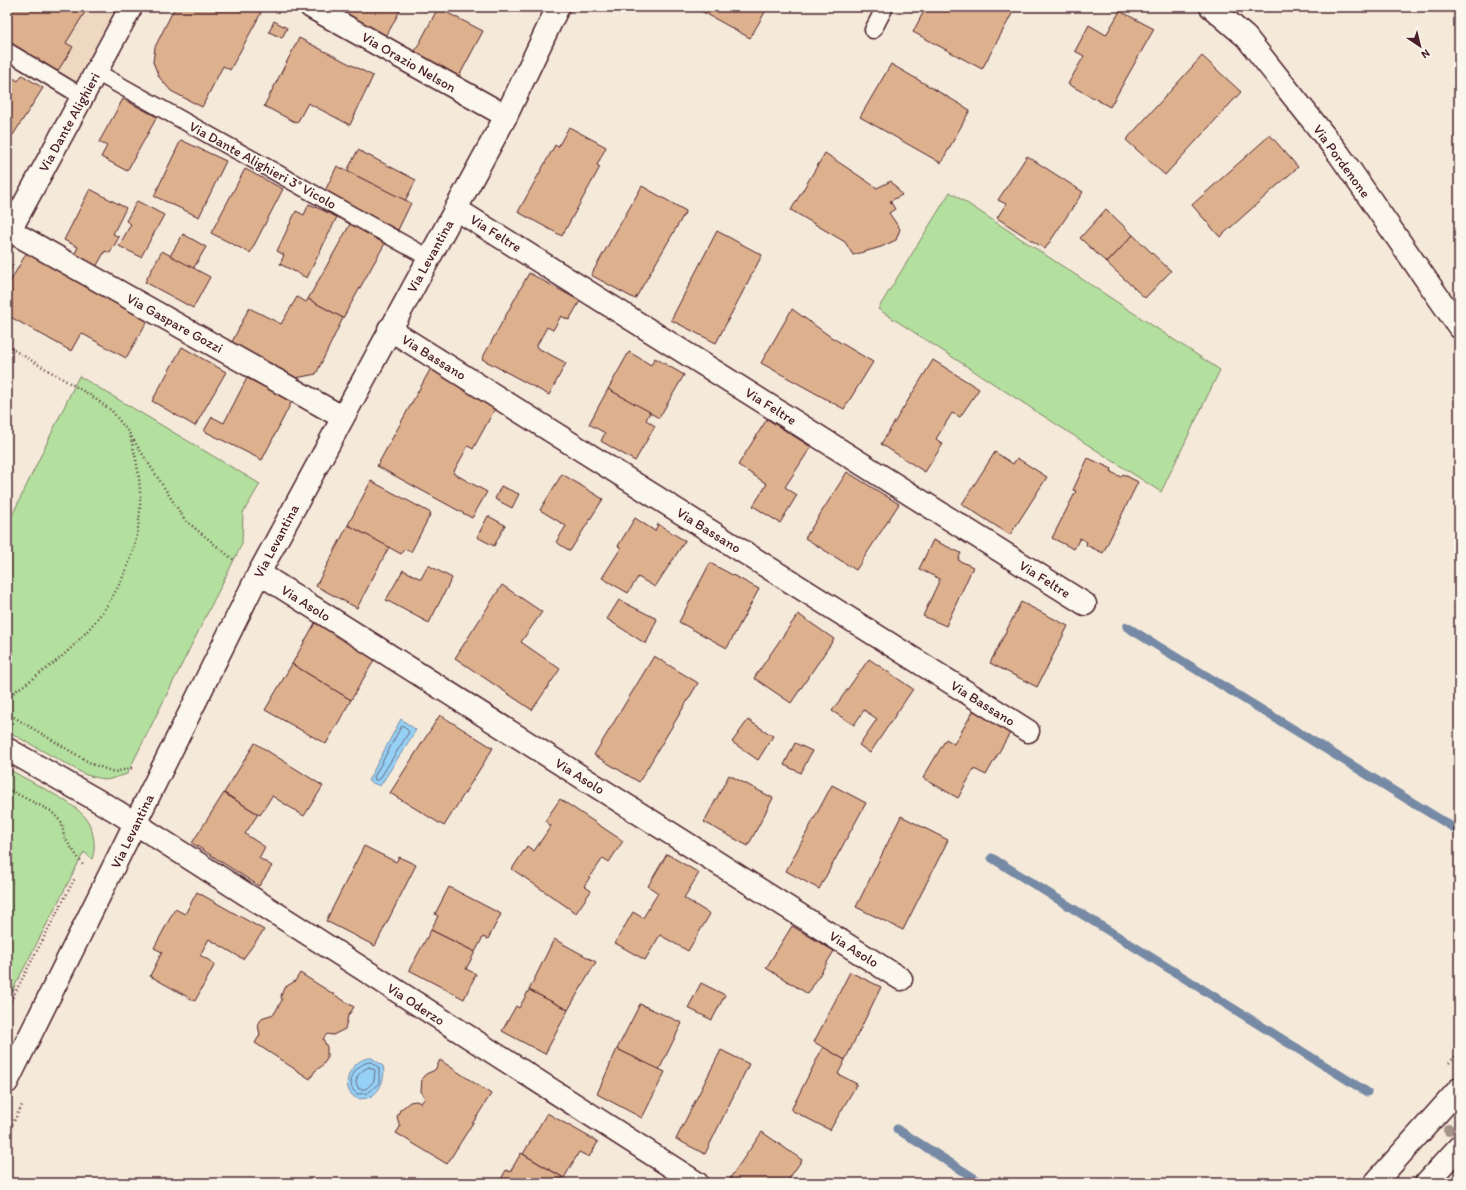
<svg xmlns="http://www.w3.org/2000/svg" width="1466" height="1190" viewBox="0 0 1466 1190" font-family="Itim,sans-serif">
  <style>
    .built { fill: #eed8c2 }
    .green { fill: #b3e09f; stroke: #7e8065 }
    .water { fill: #95d1f6; stroke: #778aa5 }
    .lines { fill: none; stroke-linecap: round; stroke-linejoin: round }
    .shore { stroke: #68667c; stroke-width: 1 }
    .stream { stroke: #778aa5; stroke-width: 9 }
    .building { fill: #ddb18e; stroke: #4a1f2b }
    .lane-casing { stroke: #4a1f2b; stroke-width: 19 }
    .street-casing { stroke: #4a1f2b; stroke-width: 25 }
    .secondary-casing { stroke: #4a1f2b; stroke-width: 25 }
    .path { stroke: #4a1f2b; stroke-width: 2.5; stroke-dasharray: 1 3; stroke-linecap: butt }
    .lane { stroke: #fbf7ec; stroke-width: 16 }
    .street { stroke: #fbf7ec; stroke-width: 22 }
    .secondary { stroke: #fbf7ec; stroke-width: 22 }
    .tree { fill: #a59489 }
    .labels { text-anchor: middle; stroke-width: 3.5; stroke-linejoin: round; paint-order: stroke }
    .street-label { font-size: 14px; fill: #4a1f2b; stroke: #fbf7ec }
  </style>
  <rect width="100%" height="100%" fill="#f5e9d9"/>
  <filter id="ink" filterUnits="userSpaceOnUse"><feTurbulence type="fractalNoise" baseFrequency=".025" numOctaves="2"/><feDisplacementMap in="SourceGraphic" scale="8" xChannelSelector="R" yChannelSelector="G"/><feConvolveMatrix kernelMatrix="1 2 1 2 8 2 1 2 1" color-interpolation-filters="sRGB"/></filter>
  <g filter="url(#ink)">
    <polygon class="built" points="7,7 129,7 83,97 7,51"/>
    <g class="green">
      <polygon points="950,192 1220,370 1161,492 878,309"/>
      <polygon points="79,376 260,484 243,513 242,544 127,774 107,780 86,775 7,731 7,526"/>
      <path d="M7 768C26 780 70 800 83 815 93 825 97 846 92 859L84 852 7 1001Z"/>
    </g>
    <g class="water">
      <polygon points="401,719 416,730 380,786 368,781"/>
      <path d="M372 1058 383 1066C387 1082 375 1103 356 1098 337 1087 352 1057 372 1058Z"/>
    </g>
    <g class="lines">
      <g class="shore">
        <polygon points="404,726 409,732 379,780 375,780 374,777 401,727"/>
        <path d="M371 1062 379 1068V1083L368 1093 357 1094C343 1084 356 1062 371 1062Z"/>
        <path d="M369 1067 375 1070 374 1081 366 1089H359L356 1083C356 1075 362 1070 369 1067Z"/>
      </g>
      <g class="stream">
        <polyline points="1127,627 1459,831"/>
        <polyline points="992,858 1367,1092"/>
        <polyline points="897,1129 982,1183"/>
      </g>
    </g>
    <g class="building">
      <polygon points="7,7 88,7 66,43 73,47 57,72 7,41"/>
      <polygon points="175,7 250,7 261,13 230,70 223,66 202,107 171,91 159,77 153,62 155,47"/>
      <polygon points="324,7 402,7 383,42"/>
      <polygon points="694,7 768,7 750,38"/>
      <polygon points="926,7 1003,7 1013,12 982,69 913,32"/>
      <polygon points="438,8 483,31 456,82 411,59"/>
      <polygon points="1120,11 1154,29 1110,107 1068,84 1084,56 1075,51 1089,25 1106,35"/>
      <polygon points="274,21 287,28 282,38 269,32"/>
      <polygon points="299,38 373,76 350,125 308,103 297,123 264,106"/>
      <polygon points="1202,56 1241,92 1165,175 1126,140"/>
      <polygon points="891,64 970,110 941,163 860,117"/>
      <polygon points="7,74 18,81 22,75 43,88 13,135 7,131"/>
      <polygon points="123,99 157,117 127,171 101,157 107,146 99,142"/>
      <polygon points="569,127 606,147 597,165 600,167 562,236 518,212 555,145 558,147"/>
      <polygon points="1270,135 1298,167 1220,237 1192,205"/>
      <polygon points="181,140 226,161 199,217 154,196"/>
      <polygon points="358,150 416,180 405,201 347,171"/>
      <polygon points="825,153 877,188 891,181 902,195 890,201 895,209 889,213 900,229 896,240 881,247 853,255 845,242 791,210"/>
      <polygon points="1027,156 1083,192 1045,249 997,218 1006,204 998,200"/>
      <polygon points="337,166 411,203 398,230 324,193"/>
      <polygon points="245,169 283,189 250,253 211,233"/>
      <polygon points="642,186 686,211 635,299 591,275"/>
      <polygon points="90,189 126,208 113,234 119,237 110,253 105,251 96,267 74,256 78,247 64,240"/>
      <polygon points="137,201 164,215 141,257 119,246 131,224 126,221"/>
      <polygon points="309,204 337,217 307,278 280,264 284,255 277,251 296,211 304,215"/>
      <polygon points="1106,209 1133,235 1107,263 1080,238"/>
      <polygon points="353,219 388,238 343,318 308,299"/>
      <polygon points="717,231 762,255 716,343 671,320"/>
      <polygon points="183,234 206,247 193,269 170,256"/>
      <polygon points="1133,235 1171,271 1145,298 1107,263"/>
      <polygon points="162,251 210,277 193,308 145,282"/>
      <polygon points="27,252 148,320 126,358 81,333 71,351 7,315 7,287"/>
      <polygon points="529,273 580,301 569,320 561,316 553,330 547,327 536,347 566,363 549,395 482,359"/>
      <polygon points="297,297 306,302 308,299 343,318 316,374 296,378 268,362 265,366 230,346 249,308 281,324"/>
      <polygon points="792,309 831,337 873,362 844,409 761,363"/>
      <polygon points="182,347 226,372 195,426 152,401"/>
      <polygon points="629,352 651,365 655,358 684,375 659,418 608,389"/>
      <polygon points="933,360 979,389 960,417 952,413 936,439 943,444 925,472 881,444"/>
      <polygon points="431,368 497,405 473,449 468,446 453,473 487,492 472,518 377,466"/>
      <polygon points="247,378 292,401 262,460 204,431 212,417 224,423"/>
      <polygon points="608,389 650,412 646,420 655,426 635,461 601,441 605,433 589,424"/>
      <polygon points="767,419 811,447 785,487 797,495 780,523 753,506 767,484 738,465"/>
      <polygon points="995,452 1013,464 1017,458 1047,477 1010,535 962,504"/>
      <polygon points="1088,458 1112,469 1111,472 1121,477 1123,474 1138,482 1103,553 1086,545 1087,542 1080,538 1074,549 1052,538 1076,491 1073,490"/>
      <polygon points="847,472 899,504 856,570 805,538"/>
      <polygon points="562,474 603,499 570,551 556,542 566,526 540,510"/>
      <polygon points="371,481 431,513 411,552 404,549 401,554 348,525"/>
      <polygon points="501,486 519,494 512,508 495,499"/>
      <polygon points="488,516 505,525 494,546 477,537"/>
      <polygon points="635,518 655,531 658,524 685,541 655,587 638,577 628,593 602,578 621,548 618,546"/>
      <polygon points="348,525 389,547 357,608 316,586"/>
      <polygon points="933,540 961,553 958,560 973,567 946,626 923,616 940,579 919,569"/>
      <polygon points="710,563 759,589 727,648 679,622"/>
      <polygon points="428,565 452,578 429,623 386,600 403,570 421,579"/>
      <polygon points="502,585 542,612 521,642 560,669 532,710 455,658"/>
      <polygon points="619,600 657,619 646,644 607,619"/>
      <polygon points="1021,602 1068,626 1037,687 990,663"/>
      <polygon points="798,614 834,639 791,703 754,678"/>
      <polygon points="315,623 376,657 351,700 292,664"/>
      <polygon points="654,656 698,683 639,782 594,755"/>
      <polygon points="869,659 913,689 870,753 859,745 877,719 864,710 854,725 832,711"/>
      <polygon points="292,664 351,700 326,744 265,710"/>
      <polygon points="974,710 1011,731 986,775 974,769 958,798 923,778 946,739 954,744"/>
      <polygon points="440,715 493,748 444,826 390,793"/>
      <polygon points="748,720 773,736 758,760 732,742"/>
      <polygon points="255,743 323,786 304,816 272,796 260,815 224,793"/>
      <polygon points="795,743 812,751 801,773 784,765"/>
      <polygon points="729,775 773,798 748,846 704,822"/>
      <polygon points="832,785 866,803 819,889 786,871"/>
      <polygon points="224,793 258,814 245,834 265,847 259,858 272,866 259,886 192,843"/>
      <polygon points="560,799 623,841 609,862 603,858 584,886 591,891 576,913 512,869 527,846 534,851 551,826 545,821"/>
      <polygon points="901,816 948,840 903,930 856,907"/>
      <polygon points="364,846 396,862 399,857 416,865 375,946 326,921"/>
      <polygon points="667,854 699,873 684,898 710,914 688,951 660,935 645,960 615,943 633,912 643,918 658,893 648,886"/>
      <polygon points="449,887 501,914 488,939 483,937 475,952 431,930 438,916 435,914"/>
      <polygon points="197,892 264,930 243,959 209,939 200,955 215,964 195,1001 150,976 162,952 154,948 175,909 185,914"/>
      <polygon points="792,926 834,951 808,994 766,968"/>
      <polygon points="431,930 475,952 466,969 476,974 464,999 409,970"/>
      <polygon points="554,939 596,962 568,1010 529,990"/>
      <polygon points="850,972 881,987 845,1060 814,1042"/>
      <polygon points="300,973 354,1007 348,1016 345,1029 333,1035 327,1034 323,1039 327,1047 327,1059 322,1066 315,1071 310,1079 255,1043 260,1035 258,1025 260,1021 264,1017 274,1014 282,1000 281,996 284,988 295,981"/>
      <polygon points="701,983 725,995 712,1020 688,1008"/>
      <polygon points="529,990 568,1010 545,1054 502,1031 516,1006 519,1008"/>
      <polygon points="640,1004 682,1023 659,1070 617,1049"/>
      <polygon points="823,1047 845,1060 838,1074 857,1084 830,1130 791,1110"/>
      <polygon points="617,1049 665,1072 642,1118 597,1094"/>
      <polygon points="721,1050 749,1064 705,1154 676,1139"/>
      <polygon points="440,1060 491,1094 447,1164 396,1133 400,1127 397,1117 400,1110 410,1102 416,1101 421,1103 425,1098 421,1092 422,1078 426,1074 435,1070"/>
      <polygon points="547,1113 598,1142 589,1157 579,1152 564,1178 523,1154"/>
      <polygon points="762,1132 802,1160 786,1183 736,1183 730,1178"/>
      <polygon points="521,1153 562,1177 558,1183 499,1183 506,1170 510,1172"/>
    </g>
    <g class="lines">
      <g class="lane-casing">
        <g id="lane">
          <polyline points="873,30 885,7"/>
          <polyline points="7,51 83,97"/>
          <polyline points="96,72 429,258"/>
        </g>
      </g>
      <g class="street-casing">
        <g id="street">
          <polyline points="311,7 506,116"/>
          <polyline points="1211,7 1246,37 1339,154 1459,327"/>
          <polyline points="456,209 1085,604"/>
          <polyline points="7,229 342,417"/>
          <polyline points="7,236 131,7"/>
          <polyline points="389,329 1028,731"/>
          <polyline points="259,573 901,979"/>
          <polyline points="7,749 116,811 697,1183"/>
        </g>
      </g>
      <g class="secondary-casing">
        <g id="secondary">
          <polyline points="7,1082 259,573 506,116 558,7"/>
          <polyline points="1375,1183 1459,1089"/>
          <polyline points="1426,1183 1459,1147"/>
        </g>
      </g>
      <g class="path">
        <polyline points="7,276 13,264"/>
        <polyline points="7,346 90,395 112,411 129,433 185,520 235,561"/>
        <path d="M7 697C28 682 51 667 70 649 131 590 156 519 130 437"/>
        <polyline points="7,713 92,764 114,772 132,768"/>
        <polyline points="7,789 51,811 62,823 64,837 83,865 82,867"/>
        <polyline points="7,985 15,992"/>
        <polyline points="7,1008 75,878"/>
        <polyline points="1449,1063 1459,1052"/>
        <polyline points="7,1135 23,1103"/>
        <polyline points="1343,1183 1349,1177"/>
      </g>
      <use href="#lane" class="lane"/>
      <use href="#street" class="street"/>
      <use href="#secondary" class="secondary"/>
    </g>
    <circle class="tree" cx="1449" cy="1130" r="6"/>
  </g>
  <g class="labels">
    <g class="street-label">
      <text transform="translate(409 62) rotate(30)" y="5">Via Orazio Nelson</text>
      <text transform="translate(69 122) rotate(-61)" y="5">Via Dante Alighieri</text>
      <text transform="translate(1342 161) rotate(54)" y="5">Via Pordenone</text>
      <text transform="translate(263 165) rotate(29)" y="5">Via Dante Alighieri 3° Vicolo</text>
      <text transform="translate(496 233) rotate(32)" y="5">Via Feltre</text>
      <text transform="translate(430 256) rotate(-61)" y="5">Via Levantina</text>
      <text transform="translate(175 323) rotate(29)" y="5">Via Gaspare Gozzi</text>
      <text transform="translate(434 357) rotate(32)" y="5">Via Bassano</text>
      <text transform="translate(771 406) rotate(32)" y="5">Via Feltre</text>
      <text transform="translate(709 530) rotate(32)" y="5">Via Bassano</text>
      <text transform="translate(276 541) rotate(-62)" y="5">Via Levantina</text>
      <text transform="translate(1045 579) rotate(32)" y="5">Via Feltre</text>
      <text transform="translate(306 603) rotate(32)" y="5">Via Asolo</text>
      <text transform="translate(983 703) rotate(32)" y="5">Via Bassano</text>
      <text transform="translate(580 776) rotate(32)" y="5">Via Asolo</text>
      <text transform="translate(132 831) rotate(-64)" y="5">Via Levantina</text>
      <text transform="translate(854 949) rotate(32)" y="5">Via Asolo</text>
      <text transform="translate(416 1004) rotate(33)" y="5">Via Oderzo</text>
    </g>
  </g>
  <rect width="1466" height="1190" fill="none" stroke="#fbf7ec" stroke-width="24"/>
  <rect x="12" y="12" width="1442" height="1166" fill="none" stroke="#4a1f2b" stroke-width="1.5" filter="url(#ink)"/>
  <g transform="translate(1420 46) rotate(145)" stroke="#fbf7ec" stroke-width="3" paint-order="stroke">
  <path d="M0-3L7 15L0 10L-7 15Z" fill="#4a1f2b"/>
  <text y="-6" font-size="11" font-weight="bold" text-anchor="middle" fill="#4a1f2b">N</text>
  </g>
</svg>
